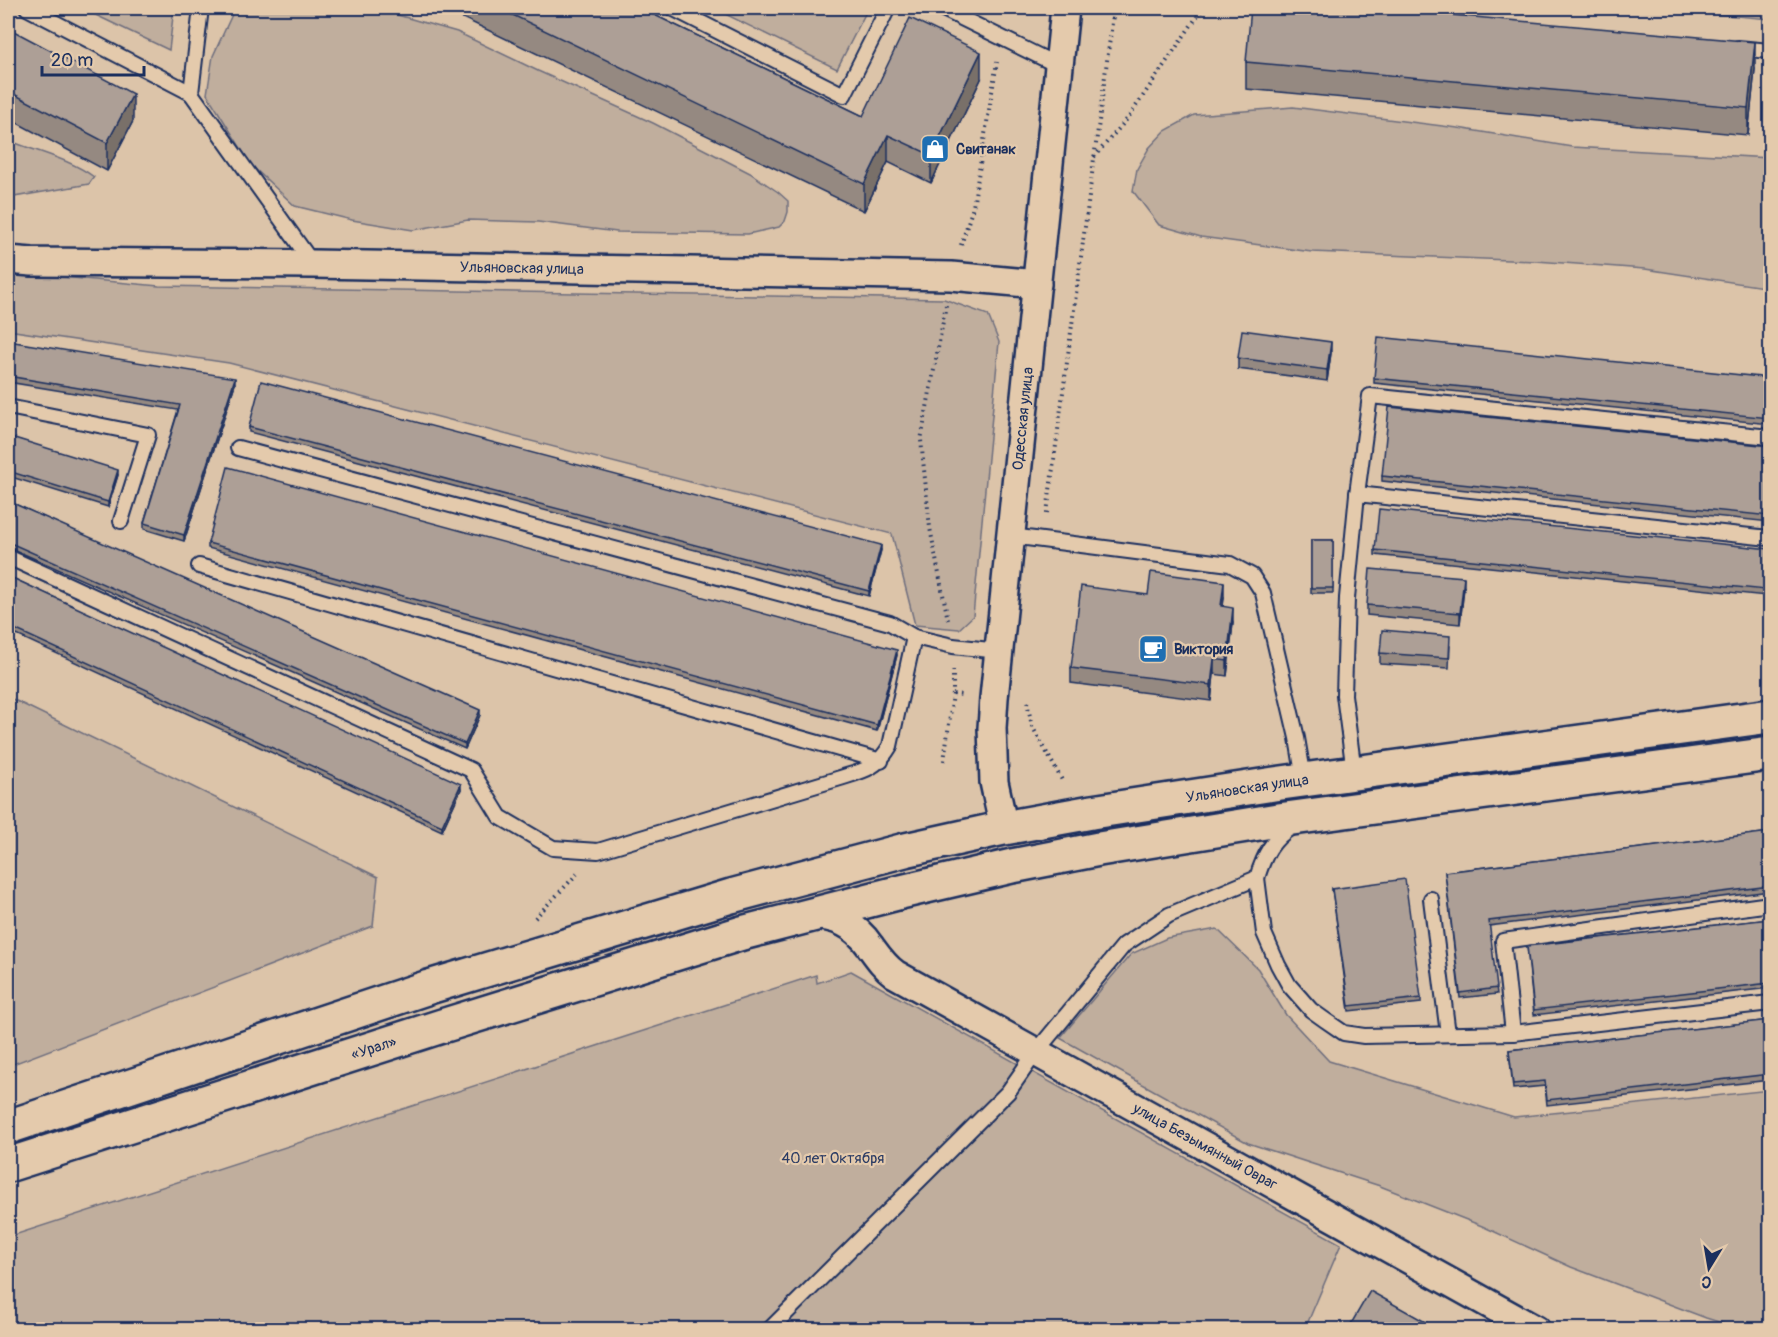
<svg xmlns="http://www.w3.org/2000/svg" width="1778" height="1337" viewBox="0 0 1778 1337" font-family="Pangolin,sans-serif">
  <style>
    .green { fill: #c0ae9d; stroke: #6e6e7e; stroke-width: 1.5 }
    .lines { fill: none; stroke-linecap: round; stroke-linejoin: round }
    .lane-casing { stroke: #1b2f5e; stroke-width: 18 }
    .street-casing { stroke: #1b2f5e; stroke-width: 32 }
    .highway-casing { stroke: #1b2f5e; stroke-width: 38 }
    .path { stroke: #1b2f5e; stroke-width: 4; stroke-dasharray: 1.5 4.5; stroke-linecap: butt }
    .lane { stroke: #e4caac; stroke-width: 14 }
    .street { stroke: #e4caac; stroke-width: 27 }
    .highway { stroke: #e4caac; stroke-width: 33 }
    .wall { fill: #958981; stroke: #1b2f5e; stroke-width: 1.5 }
    .shaded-wall { fill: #796f69; stroke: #1b2f5e; stroke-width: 1.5 }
    .building { fill: #ad9f96; stroke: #1b2f5e; stroke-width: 1.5 }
    .labels { text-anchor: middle; stroke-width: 4.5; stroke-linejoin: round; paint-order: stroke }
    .poi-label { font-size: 15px; font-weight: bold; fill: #1b2f5e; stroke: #e4caac; text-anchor: start }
    .street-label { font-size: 15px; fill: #1b2f5e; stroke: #e4caac }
    .park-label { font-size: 15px; fill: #2c3c64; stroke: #e4caac }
  </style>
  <rect width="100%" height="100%" fill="#dcc4a9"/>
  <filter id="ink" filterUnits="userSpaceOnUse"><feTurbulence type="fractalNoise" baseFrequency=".0167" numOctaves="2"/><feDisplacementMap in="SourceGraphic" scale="12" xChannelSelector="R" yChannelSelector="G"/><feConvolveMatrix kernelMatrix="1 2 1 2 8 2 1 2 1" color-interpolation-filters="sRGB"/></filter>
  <g filter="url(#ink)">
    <g class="green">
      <polygon points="81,8 174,8 169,50"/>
      <polygon points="235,8 379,8 394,14 457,32 538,71 653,123 750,173 778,192 788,201 788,212 785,221 779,227 748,234 617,232 538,222 468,220 413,230 352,220 295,206 252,166 207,94 213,56"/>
      <polygon points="713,8 868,8 837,69"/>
      <polygon points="1644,8 1770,8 1770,19"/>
      <polygon points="1293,107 1458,128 1572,147 1770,158 1770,288 1645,269 1536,261 1312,252 1201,237 1159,225 1133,191 1137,169 1149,148 1165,131 1194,115"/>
      <path d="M8 140C36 152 68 158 94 177L89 184 8 198Z"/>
      <polygon points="8,272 159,286 944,299 988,315 999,342 973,616 959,629 915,625 892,534 229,363 8,330"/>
      <polygon points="8,697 378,877 373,926 8,1066"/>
      <polygon points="1217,929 1258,969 1286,1015 1329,1061 1514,1117 1770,1090 1770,1329 1741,1329 1706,1318 1571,1267 1482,1226 1380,1186 1248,1143 1060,1038 1131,954 1167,938"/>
      <polygon points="851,971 1341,1244 1305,1329 8,1330 8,1237 816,975 817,983"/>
    </g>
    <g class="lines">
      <g class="lane-casing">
        <g id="lane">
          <polyline points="27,8 191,93"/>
          <polyline points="201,8 191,93 313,264"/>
          <polyline points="672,8 844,95 888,8"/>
          <polyline points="941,8 1059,66"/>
          <polyline points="1738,48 1770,51"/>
          <polyline points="8,407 148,435 121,521"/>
          <polyline points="1357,494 1769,538"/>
          <polyline points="1011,536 1230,564 1252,576 1263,593 1297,738 1304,779"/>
          <path d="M8 557 471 770 500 817 553 848 598 851 837 779C862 771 876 770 890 746L914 637 890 623 238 448"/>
          <polyline points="199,566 881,761"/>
          <polyline points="914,637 953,646 999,651"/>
          <polyline points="1354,772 1344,695 1347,598 1357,494 1370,396 1770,437"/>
          <polyline points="1257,878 1264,933 1278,965 1289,985 1311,1010 1325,1020 1344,1033 1364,1036 1513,1033 1770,1003"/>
          <polyline points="1431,899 1448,1034"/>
          <polyline points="1513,1033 1503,941 1770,904"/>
          <path d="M769 1330 1008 1092 1036 1052 1124 945 1169 915 1257 878C1264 855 1272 839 1293 826"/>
        </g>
      </g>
      <g class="street-casing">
        <g id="street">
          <path id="s1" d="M8 260 32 262 313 264 951 276 1037 284"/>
          <path id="s2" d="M1004 828 994 782 992 728 994 698 1065 8"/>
          <path id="s3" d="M811 915C836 916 855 924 870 946 878 957 884 966 895 974L1536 1330"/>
        </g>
      </g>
      <g class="highway-casing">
        <g id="highway">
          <path id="s4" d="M8 1127 429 987 731 896 905 850 1004 828 1092 812 1274 784 1770 716"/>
          <path id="s5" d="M8 1165 442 1026 742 933 901 892 1012 866 1099 849 1278 820 1770 754"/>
        </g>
      </g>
      <g class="path">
        <polyline points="1094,157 1128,118 1203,8"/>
        <polyline points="961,245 973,207 997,62"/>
        <polyline points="946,305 921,440 930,528 948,620"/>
        <polyline points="1047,513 1114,8"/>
        <polyline points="953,694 964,695"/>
        <polyline points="1027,702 1032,726 1063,782"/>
        <polyline points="944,761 953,694 953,669"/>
        <polyline points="535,918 577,874"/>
      </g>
      <use href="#lane" class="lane"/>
      <use href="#street" class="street"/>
      <use href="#highway" class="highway"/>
    </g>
    <g class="wall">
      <polygon points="442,8 640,8 863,116 981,79 931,183 888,162 864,211"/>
      <polygon points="8,28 133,121 107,171 8,118"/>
      <polygon points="1246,62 1755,69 1748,135 1246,89"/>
      <polygon points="8,341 235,384 184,541 144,529 144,523 178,410 8,382"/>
      <polygon points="1331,353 1327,381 1238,369 1238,358"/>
      <polygon points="1374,378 1770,378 1770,424 1374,383"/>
      <polygon points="249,427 881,550 869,596 249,432"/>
      <polygon points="8,436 118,475 108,507 8,476"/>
      <polygon points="1770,446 1770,522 1382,481 1382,476"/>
      <polygon points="8,501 480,715 465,749 8,547"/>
      <rect x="1311" y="540" width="22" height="53"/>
      <polygon points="208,543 897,655 877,731 208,548"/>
      <polygon points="1375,550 1770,555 1766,596 1375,555"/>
      <polygon points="8,576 461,789 442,831 8,631"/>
      <polygon points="1464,587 1460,624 1367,615 1367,605"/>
      <polygon points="1224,597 1223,607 1233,623 1227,676 1214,674 1211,701 1071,683 1071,668"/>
      <polygon points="1450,646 1449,668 1380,664 1380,653"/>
      <polygon points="1770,832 1770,891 1489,926 1497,994 1460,998 1445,872"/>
      <polygon points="1332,889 1421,998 1421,1003 1349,1011"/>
      <polygon points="1770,919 1770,988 1534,1015 1527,946"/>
      <polygon points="1770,1020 1770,1080 1547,1105 1545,1086 1513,1089 1509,1050"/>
    </g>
    <g class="shaded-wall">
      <polygon points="1755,42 1755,69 1748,135 1748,108"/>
      <polygon points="981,52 981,79 931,183 931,155"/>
      <polygon points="133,94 133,121 107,171 107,143"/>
      <polygon points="888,135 888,162 864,211 864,184"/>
      <polygon points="1331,342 1331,353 1327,381 1327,370"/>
      <polygon points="235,378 235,384 184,541 184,535"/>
      <polygon points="118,470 118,475 108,507 108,502"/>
      <polygon points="881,545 881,550 869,596 869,591"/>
      <polygon points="1464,577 1464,587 1460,624 1460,613"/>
      <polygon points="1224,582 1224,597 1221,622 1221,606"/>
      <polygon points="1233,608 1233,623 1227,676 1227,661"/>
      <polygon points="897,650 897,655 877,731 877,725"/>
      <polygon points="1214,659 1214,674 1211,701 1211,685"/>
      <polygon points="480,710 480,715 465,749 465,744"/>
      <polygon points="461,784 461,789 442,831 442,826"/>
    </g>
    <g class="building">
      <polygon points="498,8 640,8 863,116 910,18 981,52 931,155 888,135 864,184"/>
      <polygon points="1251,8 1373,8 1755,42 1748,108 1246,62"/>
      <polygon points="8,28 133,94 107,143 8,91"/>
      <polygon points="1242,330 1331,342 1327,370 1238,358"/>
      <polygon points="1378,337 1770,378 1770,418 1374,378"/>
      <polygon points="8,341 235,378 184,535 144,523 180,405 8,376"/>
      <polygon points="261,381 881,545 869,591 249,427"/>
      <polygon points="1389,407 1770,446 1770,516 1382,476"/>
      <polygon points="8,436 118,470 108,502 8,471"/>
      <polygon points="228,467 897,650 877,725 208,543"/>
      <polygon points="8,501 480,710 465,744 8,542"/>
      <polygon points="1379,509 1770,549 1766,590 1375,550"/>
      <rect x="1311" y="540" width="22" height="48"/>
      <polygon points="1370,569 1464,577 1460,613 1367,605"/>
      <polygon points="1151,572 1224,582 1221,606 1233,608 1227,661 1214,659 1211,685 1071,668 1081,586 1148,595"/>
      <polygon points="8,576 461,784 442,826 8,626"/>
      <polygon points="1382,630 1450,636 1449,658 1380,653"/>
      <polygon points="1770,832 1770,886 1489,921 1497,988 1460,993 1445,872"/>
      <polygon points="1405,879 1421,998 1349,1006 1332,889"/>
      <polygon points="1770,919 1770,983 1534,1010 1527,946"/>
      <polygon points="1770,1020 1770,1074 1547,1100 1545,1081 1513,1084 1509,1050"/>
      <polygon points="1370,1291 1438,1329 1348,1329"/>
    </g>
  </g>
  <defs>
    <g id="shop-square" transform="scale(1.5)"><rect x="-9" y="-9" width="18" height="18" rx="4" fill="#1f6fb2" stroke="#e4caac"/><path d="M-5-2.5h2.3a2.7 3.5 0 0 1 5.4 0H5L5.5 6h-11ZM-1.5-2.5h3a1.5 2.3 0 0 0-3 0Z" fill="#fff"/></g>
    <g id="cafe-square" transform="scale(1.5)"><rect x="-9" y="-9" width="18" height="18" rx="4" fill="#1f6fb2" stroke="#e4caac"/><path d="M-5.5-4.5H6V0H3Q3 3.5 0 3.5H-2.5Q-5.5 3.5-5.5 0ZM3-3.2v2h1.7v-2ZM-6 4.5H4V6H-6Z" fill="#fff"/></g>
  </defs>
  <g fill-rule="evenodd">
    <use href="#shop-square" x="935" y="149"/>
    <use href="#cafe-square" x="1153" y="649"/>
  </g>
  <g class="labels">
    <g class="poi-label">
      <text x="956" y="154">Свитанак</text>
      <text x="1174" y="654">Виктория</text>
    </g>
    <g class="street-label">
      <text dy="5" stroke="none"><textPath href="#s1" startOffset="514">Ульяновская улица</textPath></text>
      <text dy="5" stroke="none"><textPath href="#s2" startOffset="412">Одесская улица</textPath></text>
      <text dy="5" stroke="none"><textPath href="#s4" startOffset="1287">Ульяновская улица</textPath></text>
      <text dy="5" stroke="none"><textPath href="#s5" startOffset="384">«Урал»</textPath></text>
      <text dy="5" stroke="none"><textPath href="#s3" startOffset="462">улица Безымянный Овраг</textPath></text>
    </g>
    <g class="park-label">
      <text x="833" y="1163">40 лет Октября</text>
    </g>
  </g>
  <rect width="1778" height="1337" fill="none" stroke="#e4caac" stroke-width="30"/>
  <rect x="15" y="15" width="1748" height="1307" fill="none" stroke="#1b2f5e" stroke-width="2" filter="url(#ink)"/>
  <g transform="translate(1709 1268) rotate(191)" stroke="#e4caac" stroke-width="4.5" paint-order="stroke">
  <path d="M0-4.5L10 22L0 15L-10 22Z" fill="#1b2f5e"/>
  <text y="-9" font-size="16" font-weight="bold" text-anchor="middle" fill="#1b2f5e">С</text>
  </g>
  <path d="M42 66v9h102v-9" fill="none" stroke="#1b2f5e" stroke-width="3"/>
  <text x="51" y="66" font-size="18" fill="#1b2f5e" stroke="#e4caac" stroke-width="4.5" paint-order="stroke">20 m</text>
</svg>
